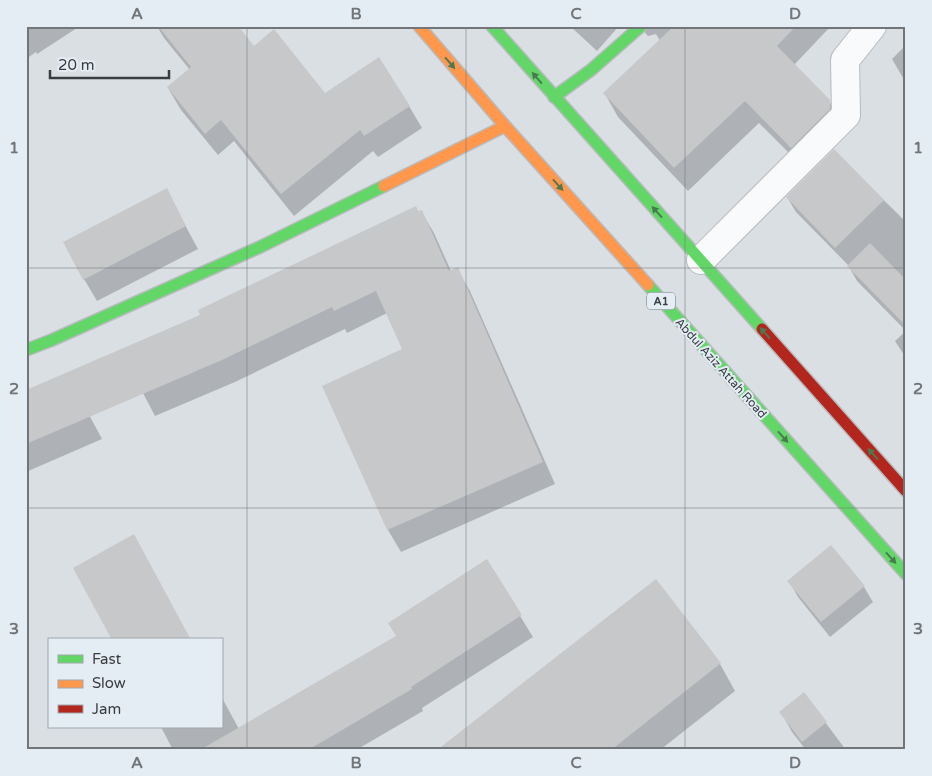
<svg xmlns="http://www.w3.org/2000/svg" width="932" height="776" viewBox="0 0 932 776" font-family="'Varela Round',sans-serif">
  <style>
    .shadow { fill: #0003 }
    .building { fill: #c7c8c9 }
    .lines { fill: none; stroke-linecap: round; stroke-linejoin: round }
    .street-casing { stroke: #b7bbbe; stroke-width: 30 }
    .fast-casing { stroke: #b7bbbe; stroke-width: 14 }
    .slow-casing { stroke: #b7bbbe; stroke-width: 14 }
    .jam-casing { stroke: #b7bbbe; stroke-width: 14 }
    .street { stroke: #f9fafb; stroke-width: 28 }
    .fast { stroke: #63d668; stroke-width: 11 }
    .slow { stroke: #ff974d; stroke-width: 11 }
    .jam { stroke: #b3261e; stroke-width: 11 }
    .oneway { fill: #4a7a50 }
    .grid { fill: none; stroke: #727679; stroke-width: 1; stroke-opacity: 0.55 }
    .labels { text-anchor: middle; stroke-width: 4; stroke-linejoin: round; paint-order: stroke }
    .shield { fill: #e4edf4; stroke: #6d7276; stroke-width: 1 }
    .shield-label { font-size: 11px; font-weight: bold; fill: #3a3d40 }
    .street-label { font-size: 12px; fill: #3a3d40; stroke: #e4edf4 }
    .neatline { fill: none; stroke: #727679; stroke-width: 2 }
    .grid-label { font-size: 16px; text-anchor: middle; font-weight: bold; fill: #727679 }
  </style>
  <rect width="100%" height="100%" fill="#dadfe4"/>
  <g class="shadow">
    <polygon points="26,26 80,26 37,54 36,52 26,59"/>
    <polygon points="157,26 237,26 254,48 325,95 409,106 422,128 378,157 373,151 294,216 234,141 218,155 181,110 168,88 190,70 164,38"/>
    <polygon points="570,26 619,26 597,51"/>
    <polygon points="639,26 831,26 794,65 829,101 843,125 806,170 759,123 688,191 618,117 605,94 660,41 656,34 648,36"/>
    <polygon points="906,45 906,83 892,59"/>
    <polygon points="834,151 906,222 906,331 857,281 848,265 796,212 787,197"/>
    <polygon points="166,190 198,249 97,301 84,279"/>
    <polygon points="421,211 434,233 451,271 457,269 470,291 555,484 401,552 388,530 324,386 404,350 387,313 347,333 345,329 235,382 155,416 121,351 202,316"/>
    <polygon points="906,331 906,358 895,341"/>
    <polygon points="26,392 79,396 102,439 26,472"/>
    <polygon points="486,561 533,637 422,708 423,711 356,750 173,750 161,727 221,727 221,696 239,729 397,637"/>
    <polygon points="656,580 720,664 735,691 660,750 454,750"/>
    <polygon points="789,581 864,587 873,602 830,637 798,597"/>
    <polygon points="804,694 846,750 806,750 792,732 781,712"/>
  </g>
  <g class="building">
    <polygon points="158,26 238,26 254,46 274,29 325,93 379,57 410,106 364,136 360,130 281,194 221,120 205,134 167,87 191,67"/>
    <polygon points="674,26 796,26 777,46 830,100 830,109 791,148 745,101 674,168 603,93"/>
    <polygon points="834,149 884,200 835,248 786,197"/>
    <polygon points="167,188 186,226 83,280 63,242"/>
    <polygon points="416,206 418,211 422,210 449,271 458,267 543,462 387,530 322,386 402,349 376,291 334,311 332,307 222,360 26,444 26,390 200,315 198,310"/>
    <polygon points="870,243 906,280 906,326 847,266"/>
    <polygon points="134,534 191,640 112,640 73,568"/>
    <polygon points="831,545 865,586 821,622 787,581"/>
    <polygon points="487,559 522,615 411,687 412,689 308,750 200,750 396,636 388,623"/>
    <polygon points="656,579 721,663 611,750 437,750"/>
    <polygon points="804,692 827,722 802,742 779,712"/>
  </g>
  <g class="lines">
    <g class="street-casing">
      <polyline id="street" points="701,260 846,115 845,60 872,26"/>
    </g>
    <g class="fast-casing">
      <g id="fast">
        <polyline points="492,26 762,329"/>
        <polyline points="554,97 591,70 641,26"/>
        <polyline points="648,285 906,574"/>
        <polyline points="26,350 52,340 260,247 384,186"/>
      </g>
    </g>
    <g class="slow-casing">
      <g id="slow">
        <polyline points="419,26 505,126 648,285"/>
        <polyline points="384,186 505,126"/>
      </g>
    </g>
    <g class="jam-casing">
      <polyline id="jam" points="762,329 906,491"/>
    </g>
    <use href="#street" class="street"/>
    <use href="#fast" class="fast"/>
    <use href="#slow" class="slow"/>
    <use href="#jam" class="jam"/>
  </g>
  <defs><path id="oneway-solid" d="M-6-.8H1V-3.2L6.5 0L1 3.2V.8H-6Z" transform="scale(1.25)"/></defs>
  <g class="oneway">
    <use href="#oneway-solid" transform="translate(450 63) rotate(49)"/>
    <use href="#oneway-solid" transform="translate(537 78) rotate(-131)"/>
    <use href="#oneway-solid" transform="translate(558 185) rotate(48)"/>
    <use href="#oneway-solid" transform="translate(657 212) rotate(-132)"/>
    <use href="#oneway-solid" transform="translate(765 333) rotate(-132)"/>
    <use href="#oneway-solid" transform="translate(783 437) rotate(48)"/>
    <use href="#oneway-solid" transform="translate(873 454) rotate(-132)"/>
    <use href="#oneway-solid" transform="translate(891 558) rotate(48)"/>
  </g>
  <path class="grid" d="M247 26V750M466 26V750M685 26V750M26 268H906M26 508H906"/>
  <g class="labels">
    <rect class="shield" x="647" y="292.5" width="28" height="17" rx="4"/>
    <g class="shield-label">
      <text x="661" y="305">A1</text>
    </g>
    <g class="street-label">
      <text transform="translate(721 368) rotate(48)" y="4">Abdul Aziz Attah Road</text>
    </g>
  </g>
  <rect width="932" height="776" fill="none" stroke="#e4edf4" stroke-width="55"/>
  <rect x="48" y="638" width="175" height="90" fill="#e4edf4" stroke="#a0a7ac"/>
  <rect x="58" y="655" width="25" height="8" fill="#63d668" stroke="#a0a7ac"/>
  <text x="92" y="664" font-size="15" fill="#3a3d40">Fast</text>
  <rect x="58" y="680" width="25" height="8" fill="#ff974d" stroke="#a0a7ac"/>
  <text x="92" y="688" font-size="15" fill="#3a3d40">Slow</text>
  <rect x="58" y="705" width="25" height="8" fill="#b3261e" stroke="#a0a7ac"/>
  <text x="92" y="714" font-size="15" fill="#3a3d40">Jam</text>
  <path d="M50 70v8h119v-8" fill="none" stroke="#3a3d40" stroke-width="2.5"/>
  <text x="58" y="70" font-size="15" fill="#3a3d40" stroke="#e4edf4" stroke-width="4" paint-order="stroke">20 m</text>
  <rect x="28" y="28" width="876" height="720" class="neatline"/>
  <g class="grid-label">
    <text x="137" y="19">A</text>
    <text x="356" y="19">B</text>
    <text x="576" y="19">C</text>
    <text x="795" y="19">D</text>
    <text x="14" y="153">1</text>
    <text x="918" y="153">1</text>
    <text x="14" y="394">2</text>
    <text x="918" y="394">2</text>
    <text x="14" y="634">3</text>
    <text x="918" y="634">3</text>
    <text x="137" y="768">A</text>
    <text x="356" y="768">B</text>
    <text x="576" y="768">C</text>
    <text x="795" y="768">D</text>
  </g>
</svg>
